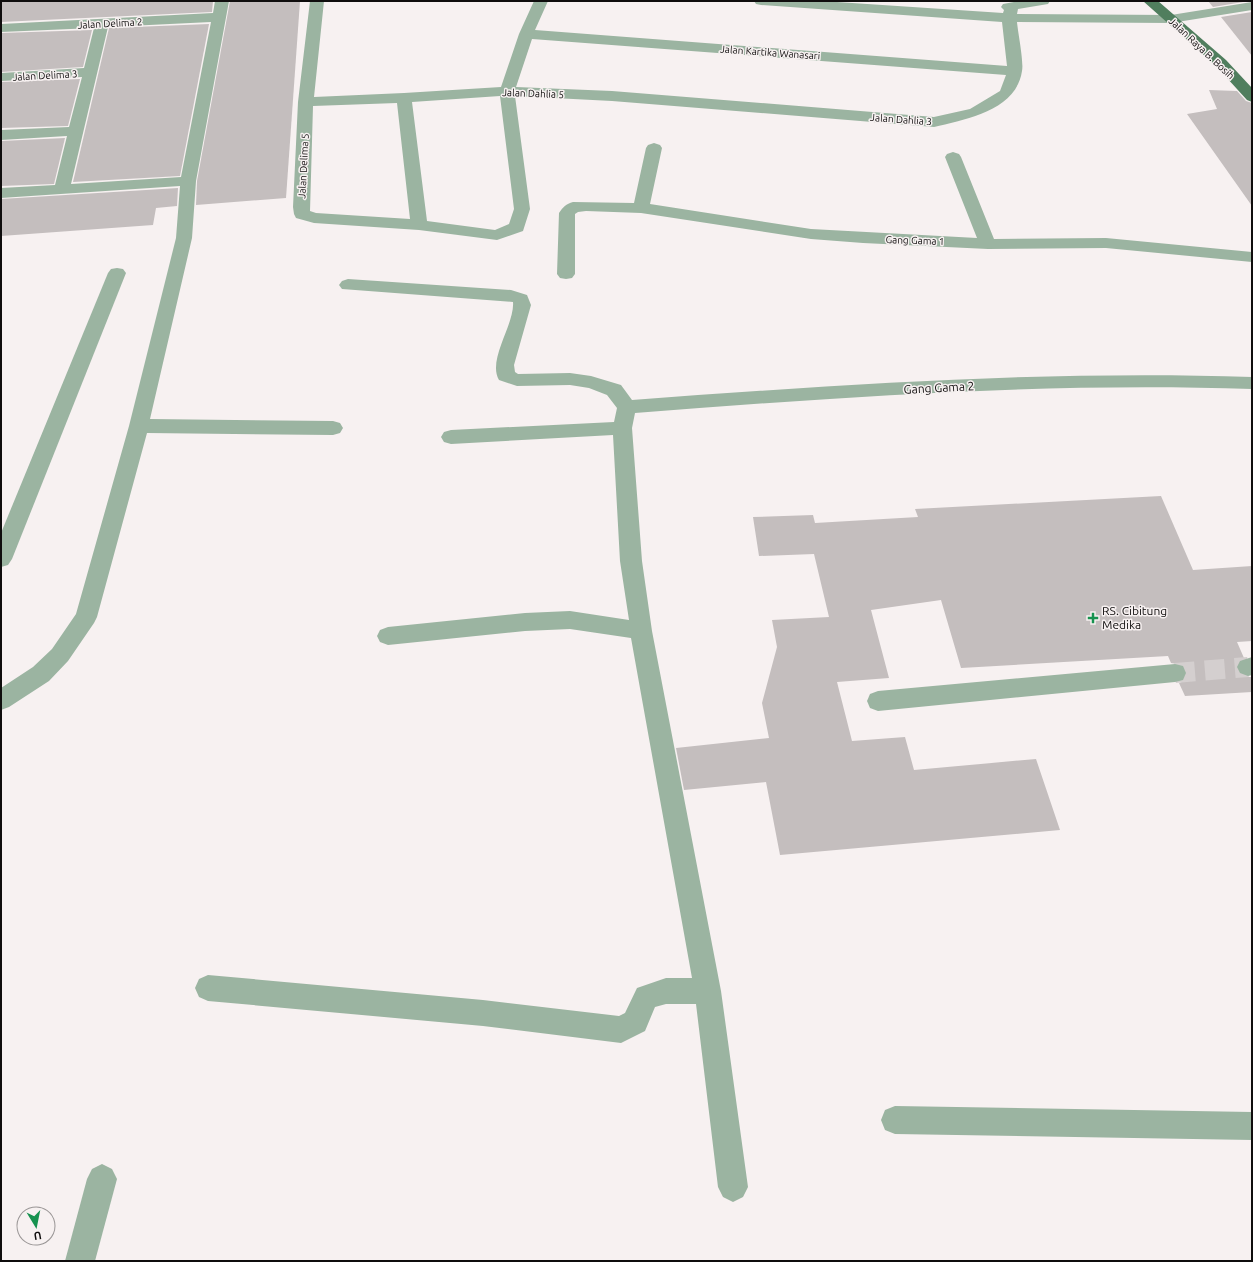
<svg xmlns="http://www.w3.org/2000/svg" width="1253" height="1262" viewBox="0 0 1253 1262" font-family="Ubuntu,sans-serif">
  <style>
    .building { fill: #c4bebe }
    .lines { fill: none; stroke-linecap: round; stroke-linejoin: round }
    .minor-tunnel { stroke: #d4cfcf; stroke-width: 20; stroke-dasharray: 20 10; stroke-linecap: butt }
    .minor { fill: #9bb4a1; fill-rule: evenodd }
    .major { fill: #507e5e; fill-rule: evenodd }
    .poi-dot { fill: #16924f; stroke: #f7f1f1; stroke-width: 1.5 }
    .labels { text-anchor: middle; stroke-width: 3; stroke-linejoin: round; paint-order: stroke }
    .far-street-label { font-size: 10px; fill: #0f0d0d; stroke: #f7f1f1 }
    .street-label { font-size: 12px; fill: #0f0d0d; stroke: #f7f1f1 }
    .poi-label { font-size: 12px; fill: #0f0d0d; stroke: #f7f1f1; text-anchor: start }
  </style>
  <rect width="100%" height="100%" fill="#f7f1f1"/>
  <g class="building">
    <polygon points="1,1 213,1 212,12 1,22"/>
    <polygon points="230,1 300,1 286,198 196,205 197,181"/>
    <polygon points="1208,1 1249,1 1213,7"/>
    <polygon points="1252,12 1252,56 1221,17"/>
    <polygon points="209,24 180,176 73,182 109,28"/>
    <polygon points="92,30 83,67 1,72 1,33"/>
    <polygon points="80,79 68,126 1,128 1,82"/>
    <polygon points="1209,90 1237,91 1246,101 1252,103 1252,206 1187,114 1217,109"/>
    <polygon points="65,138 54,184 1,186 1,141"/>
    <polygon points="178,188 177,206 156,208 153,225 1,236 1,199"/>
    <polygon points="1161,496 1193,570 1252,566 1252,641 1237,642 1244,658 1239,660 1236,666 1239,674 1247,677 1252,677 1252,692 1185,696 1179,683 1184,681 1187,672 1183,665 1171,663 1168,656 961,668 941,600 871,610 889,678 837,682 852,741 905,737 914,770 1036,759 1060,830 780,855 766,782 684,790 676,748 769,738 762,703 777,647 772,620 829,617 814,554 759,556 753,517 813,515 815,523 918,517 915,509"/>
  </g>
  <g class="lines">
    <polyline class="minor-tunnel" points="1175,673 1248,667"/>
    <g class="minor">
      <path d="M215 1H229L196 181 192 238 150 419 333 421 340 423 343 428 340 433 333 435 147 433 97 617 94 623 68 661 49 681 9 707 1 710V688L33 667 52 649 76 614 129 426 176 238 180 186 1 198V188L55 185 67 136 1 140V130L69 127 82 77 1 81V73L84 68 94 28 1 32V24L213 13ZM211 22 181 177 71 184 108 27Z"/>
      <path d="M310 1H324L314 97 404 93 501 87 519 34 534 1H548L535 30 1007 66 1002 22 761 5 756 4 754 1H822L1003 13 1004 10 1001 7 1003 4 1019 1H1050L1048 4 1018 9 1017 14 1171 15 1252 2V10L1171 23 1017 22C1018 33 1024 62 1022 71 1016 111 966 119 934 127L612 101 515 96 530 209 523 231 497 240 419 230 314 223 296 218 294 214 293 207 298 102ZM532 39 1006 75 1000 91 970 109 934 117 612 91 516 87ZM500 96 514 209 509 224 495 230 427 221 412 102ZM397 103 410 219 316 213 310 211 313 106Z"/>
      <path d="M654 143 660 145 662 148 650 204 811 229 977 238 945 157 947 154 953 152 959 154 961 157 994 239 1106 238 1252 252V262L1106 248 988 249 863 243 811 239 641 213 586 211 578 212 575 214V274L572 278 566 279 560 278 557 274 559 213C563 207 566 204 573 202L634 203 646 148 648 145Z"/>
      <polygon points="117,268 123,269 126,273 12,559 8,565 1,567 1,533 108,273 111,269"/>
      <path d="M348 279 511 290 527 295 531 305 514 365 515 372 518 374 570 373 591 376 621 385 632 400C837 385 1046 370 1252 377V389C1047 382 839 397 635 413L632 428 642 561 652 631 721 991 748 1187 743 1197 733 1202 723 1197 718 1187 696 1004H666L655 1007 645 1031 621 1043 483 1026 208 1001 199 997 195 988 199 979 208 975 483 1000 619 1016 625 1013 637 988 666 978H692L631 638 570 629 525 631 388 645 380 642 377 636 380 630 388 627 525 613 570 611 629 620 620 561 613 435 451 444 444 442 441 437 444 432 451 430 614 422 617 408 607 395 589 388 570 385 517 386 499 380C487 360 515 324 513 302L342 289 339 285 342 281Z"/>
      <polygon points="1252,657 1252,675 1248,676 1240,673 1237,667 1240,661"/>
      <polygon points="1175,664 1183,666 1186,673 1183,680 1175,682 878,711 870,708 867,701 870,694 878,691"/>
      <polygon points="895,1106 1252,1112 1252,1140 895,1134 885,1130 881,1120 885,1110"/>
      <polygon points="102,1164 112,1169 117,1179 95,1261 65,1261 87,1179 92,1169"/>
    </g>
    <polygon class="major" points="1143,1 1158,1 1226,60 1252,88 1252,102 1247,100 1216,66"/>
  </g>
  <path class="poi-dot" d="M1091 612h4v4h4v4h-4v4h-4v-4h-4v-4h4z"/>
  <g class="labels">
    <g class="far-street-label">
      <text transform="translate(110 23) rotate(-3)" y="4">Jalan Delima 2</text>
      <text transform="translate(1202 48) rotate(43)" y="4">Jalan Raya B. Bosih</text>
      <text transform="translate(770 52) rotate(4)" y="4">Jalan Kartika Wanasari</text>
      <text transform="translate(45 75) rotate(-3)" y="4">Jalan Delima 3</text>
      <text transform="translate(533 93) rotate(2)" y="4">Jalan Dahlia 5</text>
      <text transform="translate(901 119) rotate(4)" y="4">Jalan Dahlia 3</text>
      <text transform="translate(303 166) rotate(-87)" y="4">Jalan Delima 5</text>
      <text transform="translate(915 240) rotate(2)" y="4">Gang Gama 1</text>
    </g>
    <g class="street-label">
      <text transform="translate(939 388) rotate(-3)" y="4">Gang Gama 2</text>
    </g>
    <g class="poi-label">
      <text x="1102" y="615">RS. Cibitung<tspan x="1102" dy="14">Medika</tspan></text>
    </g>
  </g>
  <rect width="1253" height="1262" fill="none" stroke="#0f0d0d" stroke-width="4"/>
  <g transform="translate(36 1226) rotate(170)"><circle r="19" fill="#f7f1f1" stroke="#9a9696"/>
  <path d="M0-3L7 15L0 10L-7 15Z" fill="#16924f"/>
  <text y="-6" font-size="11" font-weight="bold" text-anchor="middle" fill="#0f0d0d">U</text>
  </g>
</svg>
